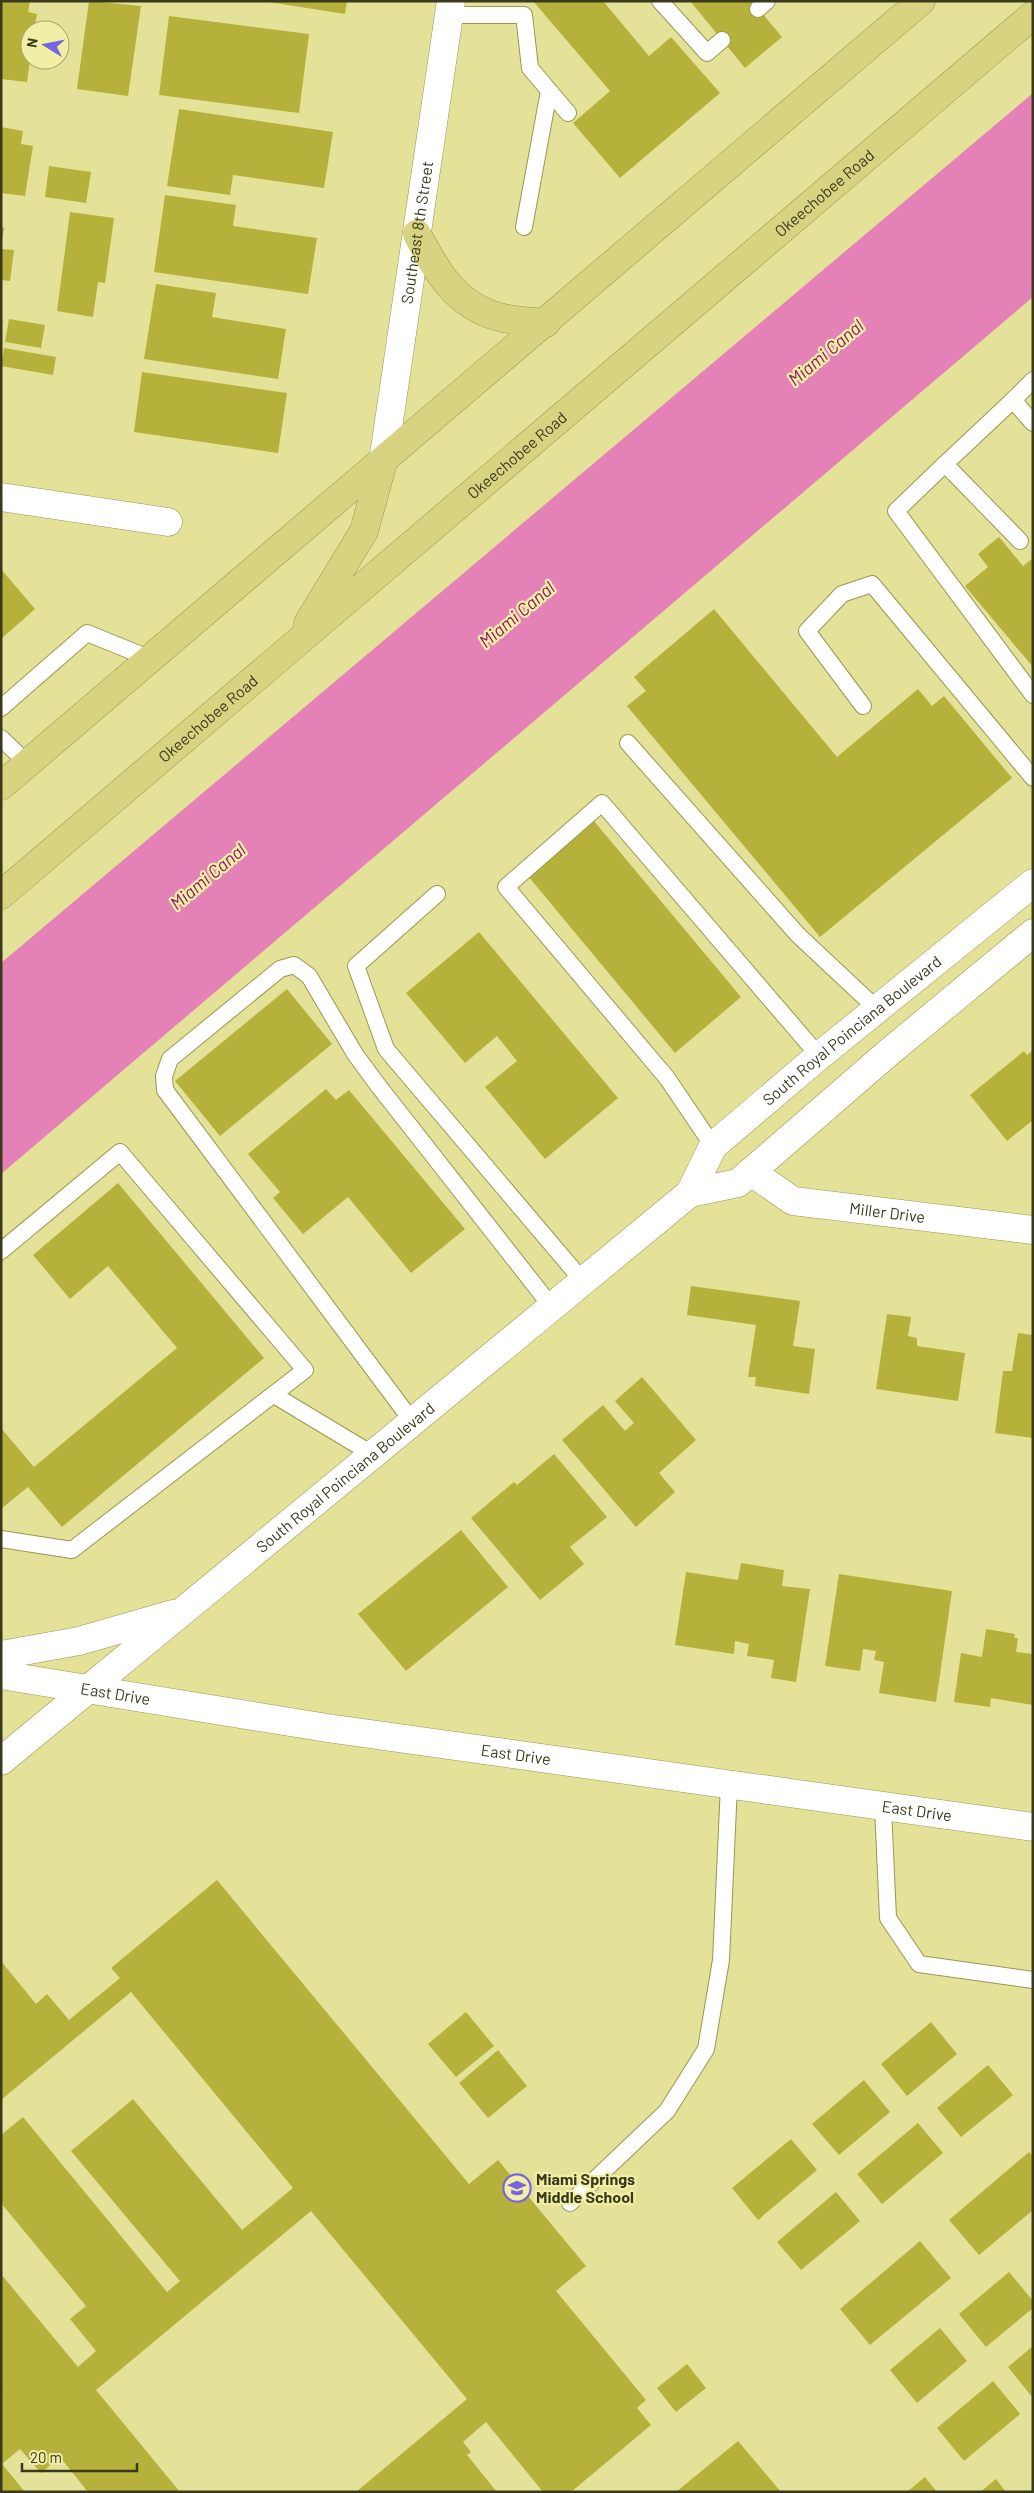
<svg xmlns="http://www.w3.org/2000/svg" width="1034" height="2493" viewBox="0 0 1034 2493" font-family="Barlow,sans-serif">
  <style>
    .water { fill: #e482b8 }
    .building { fill: #b6b13b }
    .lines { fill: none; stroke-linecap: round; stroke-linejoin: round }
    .service-casing { stroke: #9a9751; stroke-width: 18 }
    .minor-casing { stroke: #9a9751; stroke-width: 29 }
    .tertiary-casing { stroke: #9a9751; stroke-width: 29 }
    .trunk-casing { stroke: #9a9648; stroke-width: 29 }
    .service { stroke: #fff; stroke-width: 16 }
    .minor { stroke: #fff; stroke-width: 28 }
    .tertiary { stroke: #fff; stroke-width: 28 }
    .trunk { stroke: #d7d380; stroke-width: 28 }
    .labels { text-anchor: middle; stroke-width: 4.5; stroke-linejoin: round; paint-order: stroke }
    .street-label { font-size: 16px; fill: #3b391c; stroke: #f1efa6 }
    .poi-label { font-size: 16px; font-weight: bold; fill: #3b391c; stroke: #f1efa6; text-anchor: start }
    .water-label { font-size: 18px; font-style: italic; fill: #8c1864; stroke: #f1efa6 }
  </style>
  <rect width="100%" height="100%" fill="#e4e299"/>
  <polygon class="water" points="1033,93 1033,297 1,1174 1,963"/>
  <g class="building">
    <polygon points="1,1 30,1 28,12 37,14 34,30 30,30 30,59 27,82 1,79"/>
    <polygon points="89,1 141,6 128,96 77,89"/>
    <polygon points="262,1 347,1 345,14"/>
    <polygon points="533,1 603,1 649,56 671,37 720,93 620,178 573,123 610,91"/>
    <polygon points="690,1 752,1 782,37 745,68"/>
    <polygon points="169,16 309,34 299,113 159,95"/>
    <polygon points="179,109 333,132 324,188 233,175 230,195 167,186"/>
    <polygon points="1,127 23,131 21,144 33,146 25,196 1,193"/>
    <polygon points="49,166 91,172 86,203 45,197"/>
    <polygon points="165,195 236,205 233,226 317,238 308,294 154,272"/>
    <polygon points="70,212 114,218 105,283 98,282 93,317 57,311"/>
    <polygon points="1,227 4,228 2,240 1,240"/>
    <polygon points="1,249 14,250 10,281 1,280"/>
    <polygon points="156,284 216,293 212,317 286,329 278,379 144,359"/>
    <polygon points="9,319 45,325 41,348 5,342"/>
    <polygon points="4,348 56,357 53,375 1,366"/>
    <polygon points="142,372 287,393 278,453 134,432"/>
    <polygon points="999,537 1023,566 1033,558 1033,667 965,586 988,567 978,554"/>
    <polygon points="1,569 35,609 1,639"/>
    <polygon points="714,609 837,757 918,689 932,706 944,696 1012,778 820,937 627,706 646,691 634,677"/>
    <polygon points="594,821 741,997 675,1053 528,876"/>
    <polygon points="479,932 618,1098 545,1159 485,1087 517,1061 497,1036 465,1063 406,993"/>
    <polygon points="287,989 332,1044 220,1136 175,1081"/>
    <polygon points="1033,1050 1033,1120 1007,1141 970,1095 1024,1051 1027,1055"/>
    <polygon points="326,1089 336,1100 349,1090 465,1229 411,1273 348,1197 303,1234 273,1198 280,1192 248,1154"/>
    <polygon points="118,1183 264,1358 62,1527 28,1487 1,1509 1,1428 34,1467 177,1348 108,1266 70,1299 33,1255"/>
    <polygon points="691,1286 800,1301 793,1346 815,1349 809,1394 755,1386 756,1377 748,1377 756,1325 687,1315"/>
    <polygon points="887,1314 911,1317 908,1336 917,1338 917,1346 965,1353 958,1401 876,1389"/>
    <polygon points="1018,1333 1033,1335 1033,1438 995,1433 1003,1371 1012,1371"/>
    <polygon points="642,1377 696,1440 659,1473 675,1492 636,1527 562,1440 603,1405 625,1431 634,1423 615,1401"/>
    <polygon points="554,1454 607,1517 570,1547 584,1564 540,1600 471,1518 514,1482 517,1485"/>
    <polygon points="461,1530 508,1587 406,1671 358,1614"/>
    <polygon points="741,1563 784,1570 782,1586 810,1589 796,1682 771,1678 774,1660 747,1656 749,1644 735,1641 734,1654 675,1645 686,1572 738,1580"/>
    <polygon points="839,1574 952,1591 936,1702 879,1693 884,1662 874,1660 876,1651 863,1649 860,1671 825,1666"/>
    <polygon points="986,1629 1015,1634 1014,1638 1018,1638 1016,1652 1033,1654 1033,1705 991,1698 990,1707 954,1702 961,1653 982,1657"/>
    <polygon points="217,1880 469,2184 498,2160 586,2266 556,2291 646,2400 637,2408 651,2425 571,2492 543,2492 486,2422 463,2442 471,2452 467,2455 497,2492 356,2492 467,2399 311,2211 96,2390 180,2492 88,2492 60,2457 41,2473 20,2449 2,2464 25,2492 1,2492 1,2389 3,2388 1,2385 1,2274 78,2367 96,2351 70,2319 86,2306 1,2203 1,2135 23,2117 167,2292 180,2281 71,2151 133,2099 242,2230 293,2188 131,1992 1,2100 1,1961 36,2004 47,1994 69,2020 120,1978 111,1968"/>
    <polygon points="466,2012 494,2046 456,2077 428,2044"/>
    <polygon points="931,2022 957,2054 907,2096 881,2064"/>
    <polygon points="498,2050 527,2086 488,2118 459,2083"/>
    <polygon points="988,2065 1013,2095 961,2137 937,2108"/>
    <polygon points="864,2080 890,2112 839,2155 812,2124"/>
    <polygon points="918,2123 943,2153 882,2204 857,2174"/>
    <polygon points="791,2139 817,2170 758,2220 732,2188"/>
    <polygon points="1029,2152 1033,2157 1033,2210 979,2255 949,2220"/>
    <polygon points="836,2192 860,2221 801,2270 777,2242"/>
    <polygon points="920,2241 951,2278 870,2345 840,2309"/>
    <polygon points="1009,2272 1033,2301 1033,2308 986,2347 959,2314"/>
    <polygon points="940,2328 967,2361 917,2403 890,2370"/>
    <polygon points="1033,2346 1033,2398 1008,2367"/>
    <polygon points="687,2364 706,2388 676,2412 657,2388"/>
    <polygon points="993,2381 1020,2414 964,2461 937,2428"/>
    <polygon points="738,2441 781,2492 676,2492"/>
    <polygon points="925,2477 937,2492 907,2492"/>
    <polygon points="996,2479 1006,2492 980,2492"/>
  </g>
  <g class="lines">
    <g class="service-casing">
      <g id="service">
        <polyline points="660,1 707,53 722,40"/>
        <polyline points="758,9 767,1"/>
        <polyline points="449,15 524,15 530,68 568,113"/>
        <polyline points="524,227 549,91"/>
        <polyline points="1033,380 1013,400 1033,423"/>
        <polyline points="1013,400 945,464 1020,541"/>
        <polyline points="945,464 896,511 1033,695"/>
        <polyline points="863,706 807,631 842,594 872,584 1033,778"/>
        <polyline points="1,708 87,633 151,659"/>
        <polyline points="1,738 28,764"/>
        <polyline points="628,743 798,935 877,1009"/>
        <polyline points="437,894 356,966 386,1049 582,1280"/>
        <polyline points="713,1146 667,1078 506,887 602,803 819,1056"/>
        <polyline points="1,1251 120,1152 305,1370 72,1550 1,1539"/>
        <polyline points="274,1395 372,1454"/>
        <polyline points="412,1421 165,1090 164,1076 170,1059 280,969 294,965 309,976 355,1054 377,1084 551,1306"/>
        <polyline points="883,1807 888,1918 919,1964 1033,1980"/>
        <polyline points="570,2203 667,2111 706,2049 721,1960 729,1785"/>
      </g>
    </g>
    <g class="minor-casing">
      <g id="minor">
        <polyline points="1,497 168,522"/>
        <path id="s1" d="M751 1172 793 1201 1033 1230"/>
      </g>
    </g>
    <g class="tertiary-casing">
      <g id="tertiary">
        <path id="s2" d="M383 462 451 1"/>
        <polyline points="690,1193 738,1183 888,1053 1033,933"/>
        <polyline points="1,1655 79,1641 173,1614"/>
        <path id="s3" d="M1 1675 327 1728 1033 1827"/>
        <path id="s4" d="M1 1761 690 1193 713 1146 819 1056 1033 883"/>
      </g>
    </g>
    <g class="trunk-casing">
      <g id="trunk">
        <path d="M417 234C437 272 455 305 499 317 514 321 531 321 546 323"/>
        <polyline points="308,623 364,531 383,462"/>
        <polyline points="1,786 921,1"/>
        <path id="s5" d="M1 895 1033 15"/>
      </g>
    </g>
    <use href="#service" class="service"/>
    <use href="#minor" class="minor"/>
    <use href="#tertiary" class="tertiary"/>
    <use href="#trunk" class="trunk"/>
  </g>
  <defs>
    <g id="school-ring" transform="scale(1.4375)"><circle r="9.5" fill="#f1efa6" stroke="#7764de" stroke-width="1.5"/><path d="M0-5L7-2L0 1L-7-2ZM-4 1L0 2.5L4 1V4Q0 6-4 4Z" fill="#7764de"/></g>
  </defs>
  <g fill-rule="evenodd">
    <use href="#school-ring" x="517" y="2188"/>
  </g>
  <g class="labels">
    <g class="street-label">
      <text dy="6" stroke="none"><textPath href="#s5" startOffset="1082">Okeechobee Road</textPath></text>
      <text dy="6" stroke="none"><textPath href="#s2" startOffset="232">Southeast 8th Street</textPath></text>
      <text dy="6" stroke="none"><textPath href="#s5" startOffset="678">Okeechobee Road</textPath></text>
      <text dy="6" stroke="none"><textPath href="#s5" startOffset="272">Okeechobee Road</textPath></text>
      <text dy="6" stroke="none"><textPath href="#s4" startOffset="1126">South Royal Poinciana Boulevard</textPath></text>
      <text dy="6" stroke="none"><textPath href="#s1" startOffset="146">Miller Drive</textPath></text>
      <text dy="6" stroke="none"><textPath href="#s4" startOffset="446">South Royal Poinciana Boulevard</textPath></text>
      <text dy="6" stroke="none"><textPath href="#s3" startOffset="116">East Drive</textPath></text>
      <text dy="6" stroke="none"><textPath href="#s3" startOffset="521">East Drive</textPath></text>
      <text dy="6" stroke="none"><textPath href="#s3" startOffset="926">East Drive</textPath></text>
    </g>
    <g class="poi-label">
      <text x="536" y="2185">Miami Springs<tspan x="536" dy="18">Middle School</tspan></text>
    </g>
    <g class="water-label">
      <text transform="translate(826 353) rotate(-40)" y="6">Miami Canal</text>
      <text transform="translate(517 615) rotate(-40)" y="6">Miami Canal</text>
      <text transform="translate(208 877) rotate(-40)" y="6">Miami Canal</text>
    </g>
  </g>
  <rect width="1034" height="2493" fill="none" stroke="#3b391c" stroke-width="5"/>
  <g transform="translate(45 45) rotate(280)"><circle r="24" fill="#f1efa6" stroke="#a8a66f"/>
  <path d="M0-4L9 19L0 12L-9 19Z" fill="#7764de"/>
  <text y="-8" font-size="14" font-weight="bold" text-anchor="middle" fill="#3b391c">N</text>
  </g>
  <path d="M22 2463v8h115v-8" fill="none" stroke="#3b391c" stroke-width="2.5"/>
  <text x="30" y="2463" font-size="15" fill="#3b391c" stroke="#f1efa6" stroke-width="4" paint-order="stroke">20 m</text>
</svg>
